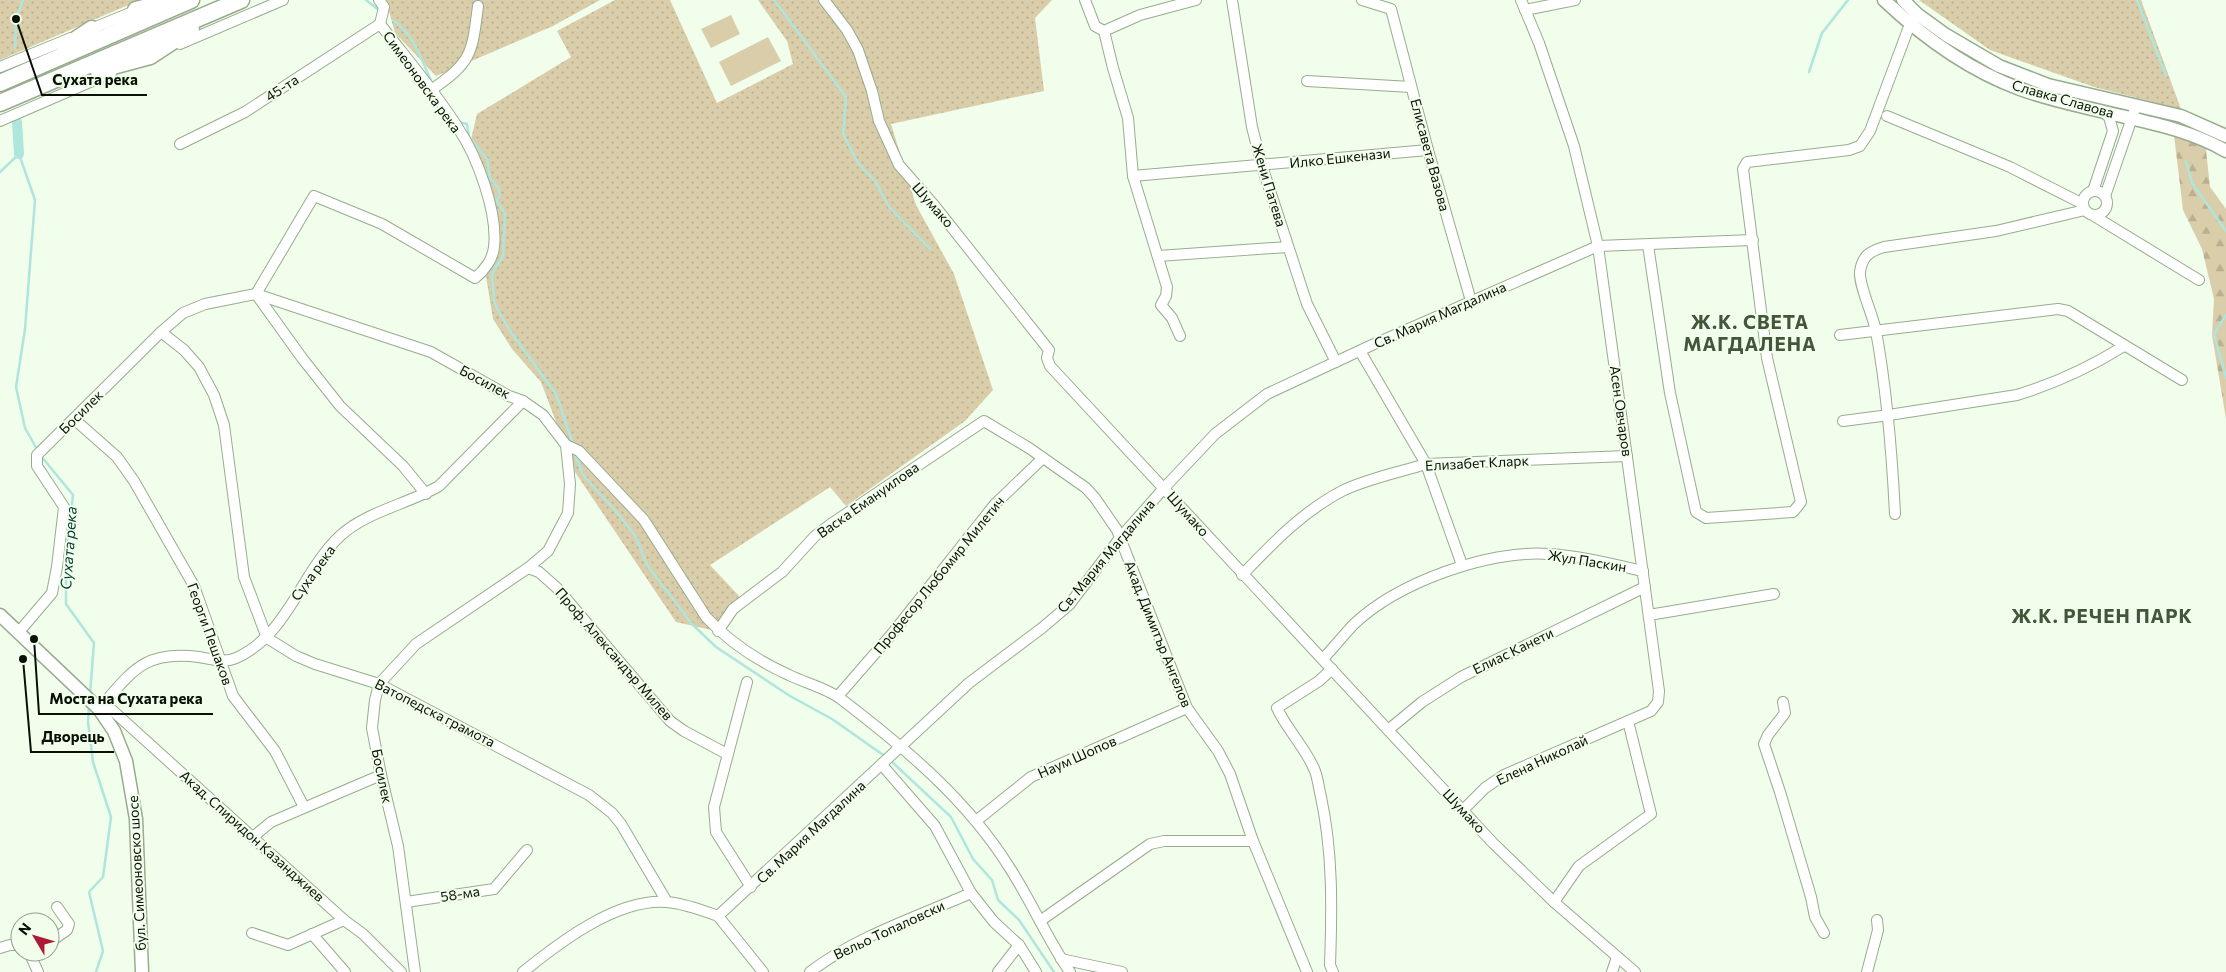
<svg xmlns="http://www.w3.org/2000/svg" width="2226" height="972" viewBox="0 0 2226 972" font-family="Commissioner,sans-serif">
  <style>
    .green { fill: url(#green-dots) }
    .forest { fill: url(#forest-firs) }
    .pitch { fill: #dacdaa }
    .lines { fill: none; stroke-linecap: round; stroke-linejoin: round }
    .stream { stroke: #aee6dd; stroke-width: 2.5 }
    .canal { stroke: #aee6dd; stroke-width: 10 }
    .minor-casing { stroke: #97ac8e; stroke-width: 12 }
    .tertiary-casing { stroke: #97ac8e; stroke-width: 15 }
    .trunk-casing { stroke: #97ac8e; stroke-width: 19 }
    .minor { stroke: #fff; stroke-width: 10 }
    .tertiary { stroke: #fff; stroke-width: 12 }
    .trunk { stroke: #fff; stroke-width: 16 }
    .labels { text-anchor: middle; stroke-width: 4; stroke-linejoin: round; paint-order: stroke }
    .street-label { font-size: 14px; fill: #091006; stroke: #f1feeb }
    .water-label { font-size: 15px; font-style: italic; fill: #063c35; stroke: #f1feeb }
    .district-label { font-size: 19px; font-weight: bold; letter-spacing: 1px; fill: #43563b; stroke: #f1feeb }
    .leader { fill: none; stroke: #091006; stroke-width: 2 }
    .callout-dot { fill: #091006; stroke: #f1feeb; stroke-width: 2 }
    .callout-label { font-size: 15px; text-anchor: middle; font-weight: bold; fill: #091006; stroke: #f1feeb; stroke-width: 4; stroke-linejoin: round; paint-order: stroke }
  </style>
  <defs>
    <pattern id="green-dots" width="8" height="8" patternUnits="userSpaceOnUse" patternTransform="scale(1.25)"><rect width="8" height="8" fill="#dacdaa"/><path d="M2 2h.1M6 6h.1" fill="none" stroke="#baaf91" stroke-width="1.8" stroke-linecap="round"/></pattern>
    <pattern id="forest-firs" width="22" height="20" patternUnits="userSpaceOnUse" patternTransform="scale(1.25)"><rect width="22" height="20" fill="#dacdaa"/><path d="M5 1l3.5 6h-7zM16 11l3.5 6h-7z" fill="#baaf91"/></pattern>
  </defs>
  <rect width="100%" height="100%" fill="#f1feeb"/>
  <g class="green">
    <polygon points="0,0 140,0 0,60"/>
    <polygon points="386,0 600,0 553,26 436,76 395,33"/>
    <polygon points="615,0 670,0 717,103 793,64 787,41 758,0 1052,0 1035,18 1044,91 891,124 916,205 954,274 993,390 965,421 846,506 830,487 710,565 739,596 720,632 676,622 575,472 541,382 512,349 493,319 485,270 494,248 492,216 469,148 477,114 571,57 557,31"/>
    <polygon points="1919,0 2141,0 2181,109 2094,87 1990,50"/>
  </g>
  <polygon class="forest" points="2173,127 2205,140 2210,187 2226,209 2226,419 2212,335 2214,299 2202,249 2183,210"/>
  <g class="pitch">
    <polygon points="731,15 740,34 711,48 701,29"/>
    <polygon points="768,37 781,61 731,86 719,62"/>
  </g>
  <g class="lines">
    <g class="stream">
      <polyline points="366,0 380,11"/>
      <polyline points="774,0 846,97 843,134 858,163 875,181 890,208 930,249"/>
      <polyline points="2137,0 2166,76"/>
      <path d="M393 20C416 37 421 60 433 85"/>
      <polyline points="15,48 16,19 23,0"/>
      <polyline points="1809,72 1822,33 1848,0"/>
      <polyline points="458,122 467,124 469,137 487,159 490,178 499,189 500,195 496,200 505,214 503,256 492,274 494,302 508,328 556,394 573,444"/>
      <polyline points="2186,161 2192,183 2226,231"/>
      <polyline points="0,172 19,154 35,200 25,329 16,387 25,428 38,451"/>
      <polyline points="2226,315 2214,334 2226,378"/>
      <polyline points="574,452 583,475 614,509 636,537 647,565 692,624 716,647 790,696 832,719 886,757"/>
      <polyline points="41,456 73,495 66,557 66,604 94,643 90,694"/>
      <polyline points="89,707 88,722 93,762 111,817 103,877 89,892 103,951 96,972"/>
      <polyline points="891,761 951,817 973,859 992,880 998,900 1019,920 1054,972"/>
    </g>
    <polyline class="canal" points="17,122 19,154"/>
    <g class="minor-casing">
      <g id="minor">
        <polyline points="379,0 384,7 380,24"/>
        <polyline points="824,0 847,30 858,50 872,91 879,121 899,165 934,205 1049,350 1047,358 1050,366 1493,843 1554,902 1635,972"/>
        <polyline points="1085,0 1095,26 1104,31 1113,68 1128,118 1133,176 1167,287 1166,296 1161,305 1172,318 1180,336"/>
        <polyline points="1232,0 1252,127 1262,166 1307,304 1336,362"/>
        <polyline points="1362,0 1391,9 1428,150 1471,301"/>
        <polyline points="1525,10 1575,0"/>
        <path d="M380 24C406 58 435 91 458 128 477 156 498 212 494 247 493 259 484 271 475 278L382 224 314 196 256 294 302 358 340 406 403 466 426 494"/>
        <polyline points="86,31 140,9"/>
        <polyline points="1104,31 1140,15 1196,0"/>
        <polyline points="180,44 283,0"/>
        <polyline points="0,67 71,38"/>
        <polyline points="1307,81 1411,87"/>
        <path d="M431 90C472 62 472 54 478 6"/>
        <polyline points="1887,116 2010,167 2083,204"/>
        <polyline points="0,121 111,73"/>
        <polyline points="180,144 245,112 380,24"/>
        <polyline points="1133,176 1428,150"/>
        <circle cx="2095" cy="203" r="12"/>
        <polyline points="2093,191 2113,131 2109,117 2102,111"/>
        <polyline points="2105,196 2134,112"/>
        <polyline points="2094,216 2199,280"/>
        <polyline points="1648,245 1670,393 1696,512 1706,518 1793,512 1801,502 1767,358 1743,169 1747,162 1849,150 1860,146 1870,131 1910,24 1914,17"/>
        <polyline points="1158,256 1288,247"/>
        <polyline points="161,332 184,350 199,367 214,395 224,425 244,577 267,638 296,656 315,664 379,684 589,795 612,813 621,824 667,902"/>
        <polyline points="1840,335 2058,309 2068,311 2182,380"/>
        <polyline points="1360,351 1426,464 1462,565"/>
        <polyline points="74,419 117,457 134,481 194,586 233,696 275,751 304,807"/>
        <path d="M1843 421 1889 415 2017 395C2053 384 2092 366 2124 346"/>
        <path d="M566 445 579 451 644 520 706 617C729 642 758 661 789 675 805 683 827 688 841 699 905 748 968 800 1011 870 1032 903 1048 940 1070 972"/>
        <path d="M1895 514C1892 453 1887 392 1876 331 1873 315 1859 286 1860 272 1862 256 1870 251 1884 247L1996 231 2085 210"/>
        <polyline points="528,568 539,572 557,588 670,721 684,731 727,754"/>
        <path d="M1242 575C1273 543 1302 512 1342 491 1366 479 1400 472 1426 464L1627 456"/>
        <polyline points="1649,615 1774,594"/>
        <polyline points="718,631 733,609 782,572 815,536 831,524 984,421 1029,448 1086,488 1095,498 1117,530 1187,708 1218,751 1230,774 1253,841 1307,972"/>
        <polyline points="18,633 52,593 57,567 64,507 37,466 37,455 161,332 183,313 205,304 256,294 431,352 509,396 523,401 543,415 566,445 570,484 568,513 548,551 528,568 416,644 379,684 375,700 372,728 381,775 398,846 415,972"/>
        <path d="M1323 659C1333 648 1343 636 1353 625 1398 582 1488 550 1549 554 1581 556 1612 564 1643 571"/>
        <path d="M1332 669 1319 681 1277 708C1287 730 1306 748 1315 771 1318 779 1319 789 1321 797 1333 853 1332 909 1330 965L1333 972"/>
        <polyline points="747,682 714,807 716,832 751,887"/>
        <polyline points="838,696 891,635 995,504 1043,458"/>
        <polyline points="1783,702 1785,713 1768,735 1764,744 1780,792 1811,897 1815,917 1824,933"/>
        <path d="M99 709C132 671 144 650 199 657 211 659 225 663 236 658 288 635 301 572 341 535 368 511 408 504 439 486L523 401"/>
        <polyline points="99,709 112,710 344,920 363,934 401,972"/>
        <polyline points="1388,730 1422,702 1461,677 1645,587"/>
        <polyline points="882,765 935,826 971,893 994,922 1019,945 1036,972"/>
        <polyline points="1463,810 1485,788 1504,775 1651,711 1658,702 1659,691 1598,246 1574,146 1539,43 1521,0"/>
        <polyline points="976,821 1031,777 1187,708"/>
        <polyline points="253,837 271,822 381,775"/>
        <polyline points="406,902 494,889 527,850"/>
        <polyline points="1554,902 1579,866 1651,814 1628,721"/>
        <polyline points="718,916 763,972"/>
        <polyline points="1040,921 1150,844 1164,841 1253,841"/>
        <polyline points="252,933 288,945 344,920"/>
        <polyline points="312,934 345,972"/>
        <polyline points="50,942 67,930 69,924 57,907"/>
        <polyline points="0,948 10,945 20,945"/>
        <polyline points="29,952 38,972"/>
        <polyline points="1061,959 1122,972"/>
        <path d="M523 972C560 942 616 899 666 902 683 903 702 910 718 916L969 683 1042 628 1069 605 1120 538 1164 488 1215 434 1267 394 1372 345 1598 246 1753 240"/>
        <path d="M810 972C855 937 919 916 971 893"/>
        <polyline points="998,972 1019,945"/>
        <polyline points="1612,972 1617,957"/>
        <polyline points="1867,972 1878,930 1877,920"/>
      </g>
    </g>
    <g class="tertiary-casing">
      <g id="tertiary">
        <path d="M1884 0C1923 37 1968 70 2020 89 2047 99 2076 105 2104 112 2146 122 2188 129 2226 151"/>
        <polyline points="1903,0 1917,14 1946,35 1999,66 2048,85 2181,116 2226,136"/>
        <polyline points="0,615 99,709 114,731 126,761 136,819 142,972"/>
      </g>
    </g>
    <g class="trunk-casing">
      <g id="trunk">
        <polyline points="136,10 167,2"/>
        <polyline points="65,47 92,29"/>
        <polyline points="98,70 150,56 191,29"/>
        <polyline points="0,83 191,0"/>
        <polyline points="0,103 241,0"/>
      </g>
    </g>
    <use href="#minor" class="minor"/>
    <use href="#tertiary" class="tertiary"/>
    <use href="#trunk" class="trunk"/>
  </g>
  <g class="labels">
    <g class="street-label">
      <text transform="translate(422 82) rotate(54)" y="5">Симеоновска река</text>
      <text transform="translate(282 88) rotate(-33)" y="5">45-та</text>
      <text transform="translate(2063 99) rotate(16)" y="5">Славка Славова</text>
      <text transform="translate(1430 155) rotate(75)" y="5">Елисавета Вазова</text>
      <text transform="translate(1340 158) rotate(-6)" y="5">Илко Ешкенази</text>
      <text transform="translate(1269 185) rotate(73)" y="5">Жени Патева</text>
      <text transform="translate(933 205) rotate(49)" y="5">Шумако</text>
      <text transform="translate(1440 315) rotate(-24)" y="5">Св. Мария Магдалина</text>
      <text transform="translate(485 382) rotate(28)" y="5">Босилек</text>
      <text transform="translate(1621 411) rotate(82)" y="5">Асен Овчаров</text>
      <text transform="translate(81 412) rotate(-45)" y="5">Босилек</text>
      <text transform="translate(1477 463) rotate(-3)" y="5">Елизабет Кларк</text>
      <text transform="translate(868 500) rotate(-35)" y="5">Васка Емануилова</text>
      <text transform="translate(1188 514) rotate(48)" y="5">Шумако</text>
      <text transform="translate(1106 556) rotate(-50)" y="5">Св. Мария Магдалина</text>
      <text transform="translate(1587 561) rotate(9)" y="5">Жул Паскин</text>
      <text transform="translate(313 573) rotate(-54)" y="5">Суха река</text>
      <text transform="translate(939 575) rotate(-51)" y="5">Професор Любомир Милетич</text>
      <text transform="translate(210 634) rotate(70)" y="5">Георги Пешаков</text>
      <text transform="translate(1158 634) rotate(68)" y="5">Акад. Димитър Ангелов</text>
      <text transform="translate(1513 651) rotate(-26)" y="5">Елиас Канети</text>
      <text transform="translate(614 654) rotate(49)" y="5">Проф. Александър Милев</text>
      <text transform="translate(435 713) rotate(27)" y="5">Ватопедска грамота</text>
      <text transform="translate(1077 757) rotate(-24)" y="5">Наум Шопов</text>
      <text transform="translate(1542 760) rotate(-25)" y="5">Елена Николай</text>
      <text transform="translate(382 776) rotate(78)" y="5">Босилек</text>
      <text transform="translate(1464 811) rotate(47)" y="5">Шумако</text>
      <text transform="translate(811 832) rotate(-43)" y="5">Св. Мария Магдалина</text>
      <text transform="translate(252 836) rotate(42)" y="5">Акад. Спиридон Казанджиев</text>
      <text transform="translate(137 873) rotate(-93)" y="5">бул. Симеоновско шосе</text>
      <text transform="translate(460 894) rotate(-9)" y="5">58-ма</text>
      <text transform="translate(889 930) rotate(-25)" y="5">Вельо Топаловски</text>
    </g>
    <g class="water-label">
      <text transform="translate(69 548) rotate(-86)" y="5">Сухата река</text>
    </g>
    <g class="district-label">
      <text x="1750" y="329">Ж.К. СВЕТА<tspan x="1750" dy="22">МАГДАЛЕНА</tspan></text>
      <text x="2102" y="623">Ж.К. РЕЧЕН ПАРК</text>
    </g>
  </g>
  <path class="leader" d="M16 19L42 95H147M34 639L39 714H213M23 659L31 752H114"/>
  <g class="callout-dot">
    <circle cx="16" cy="19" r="5"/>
    <circle cx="34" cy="639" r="5"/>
    <circle cx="23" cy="659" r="5"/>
  </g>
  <g class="callout-label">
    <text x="95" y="85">Сухата река</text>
    <text x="126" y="704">Моста на Сухата река</text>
    <text x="73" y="742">Дворець</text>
  </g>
  <g transform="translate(35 937) rotate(308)"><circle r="24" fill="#f1feeb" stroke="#949f8f"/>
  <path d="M0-4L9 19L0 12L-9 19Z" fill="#ae1a36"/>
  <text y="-8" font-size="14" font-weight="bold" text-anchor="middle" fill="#091006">N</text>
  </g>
</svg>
